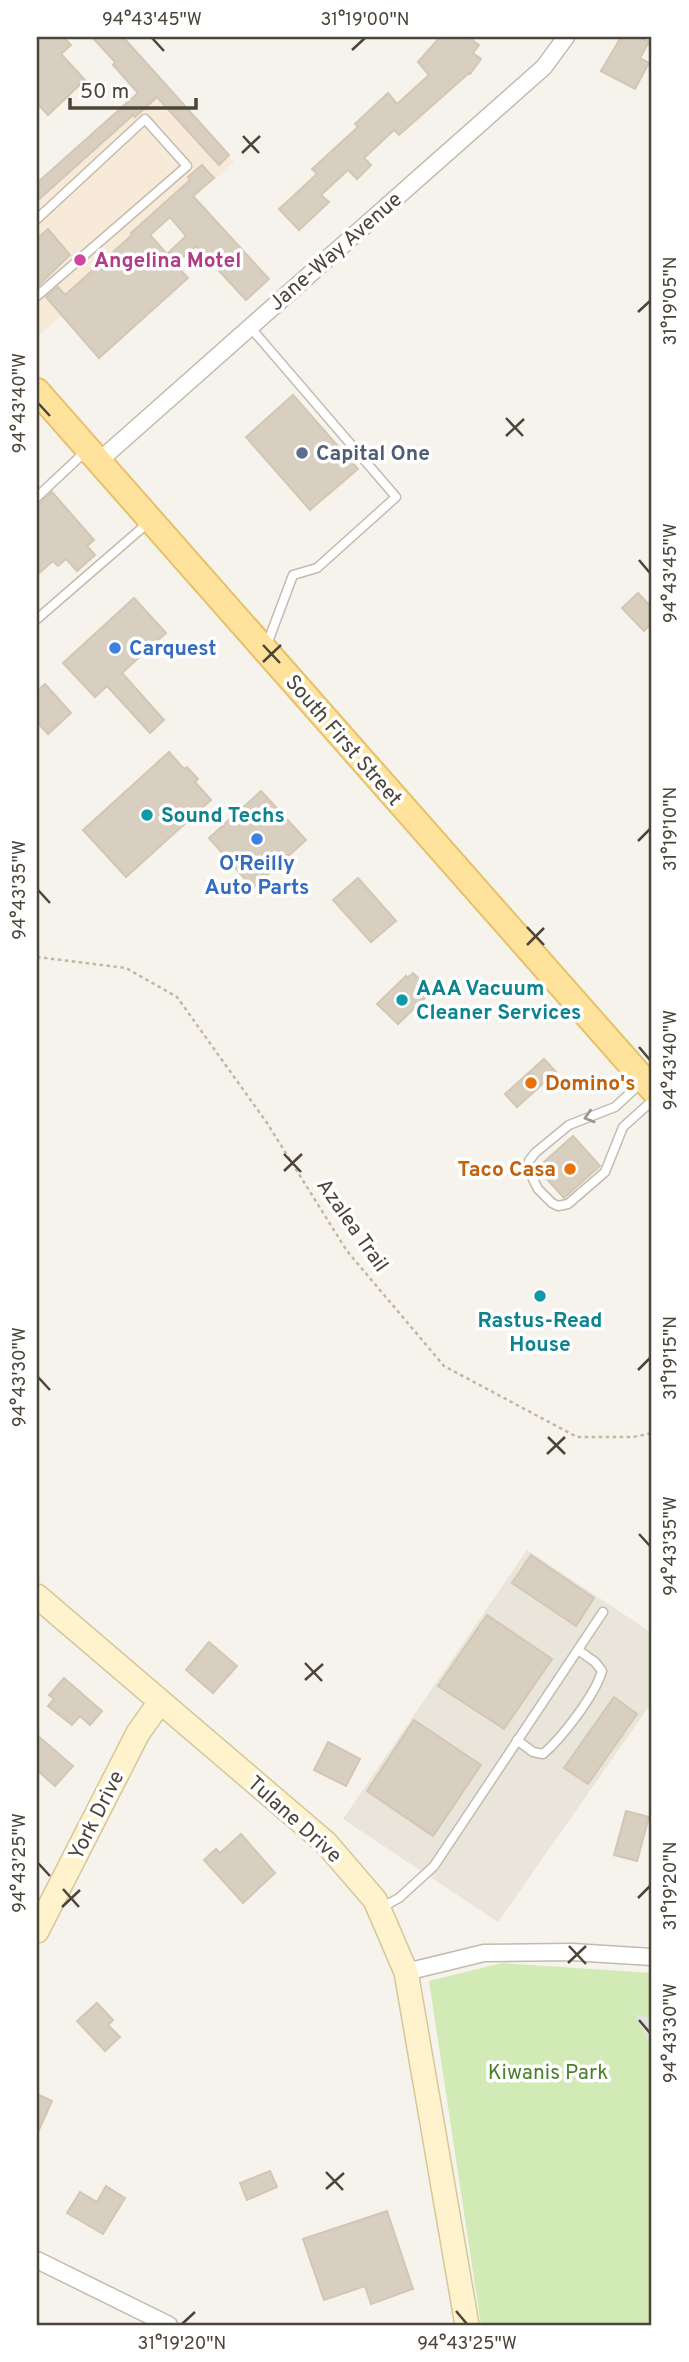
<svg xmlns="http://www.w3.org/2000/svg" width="689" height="2362" viewBox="0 0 689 2362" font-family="Overpass,sans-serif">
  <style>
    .residential { fill: #eae5da }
    .commercial { fill: #f7ead8 }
    .green { fill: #d2eab5 }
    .parking { fill: #e5e3e0 }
    .building { fill: #d8cfc1; stroke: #d3c7b4; stroke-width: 2; fill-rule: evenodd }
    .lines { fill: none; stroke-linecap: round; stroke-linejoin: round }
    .lane-casing { stroke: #c2bbae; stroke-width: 11 }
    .street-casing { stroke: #c2bbae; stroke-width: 19 }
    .secondary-casing { stroke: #d6c79b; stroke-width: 26 }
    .primary-casing { stroke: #e6c16a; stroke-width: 28 }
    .path { stroke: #c4b79f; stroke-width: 2.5; stroke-dasharray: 3.5 3.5; stroke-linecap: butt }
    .lane { stroke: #fff; stroke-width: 8 }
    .street { stroke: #fff; stroke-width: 16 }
    .secondary { stroke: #fff3cd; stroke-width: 23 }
    .primary { stroke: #ffe39c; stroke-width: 24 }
    .oneway { stroke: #9c9892 }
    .ticks { fill: none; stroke: #4b4439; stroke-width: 2.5 }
    .hotel-dot { fill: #d1479c; stroke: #fff; stroke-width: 2.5 }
    .service-dot { fill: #5c6f8a; stroke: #fff; stroke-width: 2.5 }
    .shop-dot { fill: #3f7fe0; stroke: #fff; stroke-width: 2.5 }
    .culture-dot { fill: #0f9aa8; stroke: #fff; stroke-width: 2.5 }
    .food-dot { fill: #e8710a; stroke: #fff; stroke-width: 2.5 }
    .labels { text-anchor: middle; stroke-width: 7; stroke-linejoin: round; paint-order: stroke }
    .street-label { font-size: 21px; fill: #4b4439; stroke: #fff }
    .hotel-label { font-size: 21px; font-weight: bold; fill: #b23c85; stroke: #fff; text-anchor: start }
    .service-label { font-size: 21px; font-weight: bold; fill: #4e5e75; stroke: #fff; text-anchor: start }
    .shop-label { font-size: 21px; font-weight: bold; fill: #366cbe; stroke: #fff; text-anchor: start }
    .culture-label { font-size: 21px; font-weight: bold; fill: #0d838f; stroke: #fff; text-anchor: start }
    .food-label { font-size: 21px; font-weight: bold; fill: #c56008; stroke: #fff; text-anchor: start }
    .park-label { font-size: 21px; fill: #4a7f2a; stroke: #fff }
    .neatline { fill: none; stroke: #4b4439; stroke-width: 2.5 }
    .ticks-label { font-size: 18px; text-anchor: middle; fill: #4b4439 }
  </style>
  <rect width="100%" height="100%" fill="#f6f3ec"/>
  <polygon class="residential" points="527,1550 652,1633 652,1702 498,1922 343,1819"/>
  <polygon class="commercial" points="102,37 123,37 234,162 37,337 37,183 138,93 113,65 115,62 97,42"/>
  <polygon class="green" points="502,1963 652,1973 652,2325 481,2325 429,1981"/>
  <polygon class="parking" points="635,2014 652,2018 652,2050"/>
  <g class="building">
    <polygon points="37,37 63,37 71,45 61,54 85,80 48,115 37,103"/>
    <polygon points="92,37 123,37 229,155 219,165 157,97 135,117 133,115 37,201 37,183 138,93 113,65 115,62"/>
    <polygon points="440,37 468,37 479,45 473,53 481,59 470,74 469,73 399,135 394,130 364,158 371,165 357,179 348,170 321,195 329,202 299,230 279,209 317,174 312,169 358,127 355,124 388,93 397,104 429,75 418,62"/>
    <polygon points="621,37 639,37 649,42 640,58 649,63 635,89 601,71"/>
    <path d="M202 165 214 178 193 196 269 279 246 300 196 246 175 264 188 278 99 358 46 297 58 287 65 295 132 235 131 233 190 180 188 177ZM170 217 186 236 167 254 150 235Z"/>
    <polygon points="48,229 70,255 37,287 37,239"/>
    <polygon points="293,395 358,469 310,510 246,437"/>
    <polygon points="52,492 94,540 87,546 95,555 77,571 66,559 58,566 53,561 37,575 37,506"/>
    <polygon points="638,593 652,608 652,623 644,631 622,608"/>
    <polygon points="134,598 166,633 122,673 164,720 150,733 107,686 95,697 63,663"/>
    <polygon points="45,684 71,713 48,734 37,722 37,691"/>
    <polygon points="169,752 184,769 187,767 198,779 195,782 211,800 126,877 83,830"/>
    <polygon points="261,791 306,840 253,888 209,838"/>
    <polygon points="358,878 396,921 371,942 333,900"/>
    <polygon points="413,973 429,989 425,993 427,996 398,1024 377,1004 406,976 407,978"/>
    <polygon points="544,1059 556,1072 517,1107 505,1094"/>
    <polygon points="573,1136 600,1166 564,1198 537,1168"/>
    <polygon points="531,1555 594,1598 576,1626 512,1583"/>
    <polygon points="487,1615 552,1659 504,1729 438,1686"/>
    <polygon points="209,1642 237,1666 213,1693 186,1670"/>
    <polygon points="64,1678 102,1711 90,1725 80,1716 72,1725 48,1706 54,1699 49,1695"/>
    <polygon points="614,1697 637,1714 588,1784 564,1768"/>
    <polygon points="414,1720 481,1765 433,1836 367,1791"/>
    <polygon points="37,1735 73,1766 55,1786 37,1770"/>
    <polygon points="328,1742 360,1759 346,1786 314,1770"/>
    <polygon points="626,1811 649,1817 637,1861 614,1855"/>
    <polygon points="241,1834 275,1873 243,1903 204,1860 216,1849 220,1853"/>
    <polygon points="97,2003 113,2020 108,2025 120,2037 105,2051 77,2021"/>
    <polygon points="37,2094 52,2101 37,2134"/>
    <polygon points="270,2171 277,2187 247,2200 240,2183"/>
    <polygon points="106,2186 125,2198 103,2234 67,2213 80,2192 97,2202"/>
    <polygon points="387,2211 413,2289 371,2304 365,2286 324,2300 303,2239"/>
  </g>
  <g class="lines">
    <g class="lane-casing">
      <g id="lane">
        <polyline points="37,219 145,119 187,166 37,296"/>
        <polyline points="250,327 396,497 317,568 293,575 266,647"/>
        <polyline points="37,497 86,451"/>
        <polyline points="37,619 149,522"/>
        <polyline points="642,1082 615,1107 569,1125 535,1153 529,1161 528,1169 538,1189 552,1203 558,1206 568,1204 605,1172 623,1127 652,1101"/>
        <path d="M517 1740 533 1752 543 1754C562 1738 595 1695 602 1671L595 1662 578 1650"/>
        <polyline points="382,1907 399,1898 434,1866 603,1612"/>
      </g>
    </g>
    <g class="street-casing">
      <g id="street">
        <polyline points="99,461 544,67 566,37"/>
        <polyline points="406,1972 484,1953 572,1952 652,1957"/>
        <polyline points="37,2260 169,2325"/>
      </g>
    </g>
    <g class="secondary-casing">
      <g id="secondary">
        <polyline points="37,1596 326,1843 375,1900 406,1972 467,2325"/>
        <polyline points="37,1931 138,1733 160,1702"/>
      </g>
    </g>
    <g class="primary-casing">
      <polyline id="primary" points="37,391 652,1089"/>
    </g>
    <polyline class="path" points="37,957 126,968 177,997 267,1123 347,1251 444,1366 577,1437 633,1437 652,1433"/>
    <use href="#lane" class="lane"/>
    <use href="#street" class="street"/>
    <use href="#secondary" class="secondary"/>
    <use href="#primary" class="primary"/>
  </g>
  <defs><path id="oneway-chevron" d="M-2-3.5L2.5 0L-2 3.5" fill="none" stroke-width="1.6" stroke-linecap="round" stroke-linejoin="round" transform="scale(1.75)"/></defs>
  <use class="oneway" href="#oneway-chevron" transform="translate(589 1117) rotate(163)"/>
  <path class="ticks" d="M152 38 164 51M352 50 365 38M243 136 259 153M242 153 260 136M638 312 650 301M38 403 50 416M506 418 523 436M506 436 524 419M639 560 650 573M263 645 280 663M263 662 281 645M638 841 650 829M38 890 50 903M527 927 544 945M527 945 544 928M639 1047 650 1060M284 1154 301 1172M284 1171 302 1154M638 1370 650 1358M38 1377 50 1390M548 1437 565 1454M547 1454 565 1437M639 1534 650 1546M305 1663 322 1681M305 1680 323 1664M38 1863 50 1876M63 1889 79 1907M638 1898 650 1886M62 1907 80 1890M569 1946 586 1964M568 1963 586 1946M639 2020 650 2033M326 2172 343 2190M326 2189 344 2173M456 2311 467 2324M182 2324 195 2312"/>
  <circle class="hotel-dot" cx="80" cy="260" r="7"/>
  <circle class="service-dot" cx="302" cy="453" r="7"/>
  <g class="shop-dot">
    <circle cx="115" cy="648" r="7"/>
    <circle cx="257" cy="839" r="7"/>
  </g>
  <g class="culture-dot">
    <circle cx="147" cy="815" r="7"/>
    <circle cx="402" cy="1000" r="7"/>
    <circle cx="540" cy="1296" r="7"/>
  </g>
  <g class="food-dot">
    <circle cx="531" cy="1083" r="7"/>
    <circle cx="570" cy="1169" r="7"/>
  </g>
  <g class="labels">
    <g class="street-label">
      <text transform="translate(335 251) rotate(-41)" y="7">Jane-Way Avenue</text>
      <text transform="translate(344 740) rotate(49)" y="7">South First Street</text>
      <text transform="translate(353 1225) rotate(55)" y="7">Azalea Trail</text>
      <text transform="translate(96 1815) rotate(-63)" y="7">York Drive</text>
      <text transform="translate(295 1819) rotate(42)" y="7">Tulane Drive</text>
    </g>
    <g class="hotel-label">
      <text x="94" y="267">Angelina Motel</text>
    </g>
    <g class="service-label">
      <text x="316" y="460">Capital One</text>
    </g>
    <g class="shop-label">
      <text x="129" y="655">Carquest</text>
      <text x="257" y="870" text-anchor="middle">O'Reilly<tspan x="257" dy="24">Auto Parts</tspan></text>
    </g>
    <g class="culture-label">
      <text x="161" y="822">Sound Techs</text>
      <text x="416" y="995">AAA Vacuum<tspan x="416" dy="24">Cleaner Services</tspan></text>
      <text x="540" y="1327" text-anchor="middle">Rastus-Read<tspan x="540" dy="24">House</tspan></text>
    </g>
    <g class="food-label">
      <text x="545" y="1090">Domino's</text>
      <text x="556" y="1176" text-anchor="end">Taco Casa</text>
    </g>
    <g class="park-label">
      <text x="548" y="2079">Kiwanis Park</text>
    </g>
  </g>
  <rect width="689" height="2362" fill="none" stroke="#ffffff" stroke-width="77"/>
  <path d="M70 98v10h126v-10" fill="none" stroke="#4b4439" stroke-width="3.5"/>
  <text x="80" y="98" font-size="21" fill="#4b4439" stroke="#ffffff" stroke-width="5" paint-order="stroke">50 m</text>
  <rect x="38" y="38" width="612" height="2286" class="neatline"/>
  <g class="ticks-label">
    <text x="152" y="25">94°43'45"W</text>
    <text x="365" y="25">31°19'00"N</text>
    <text transform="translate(670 301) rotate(-90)" y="6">31°19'05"N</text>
    <text transform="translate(19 403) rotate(-90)" y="6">94°43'40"W</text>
    <text transform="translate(670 573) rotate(-90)" y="6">94°43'45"W</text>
    <text transform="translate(670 829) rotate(-90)" y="6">31°19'10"N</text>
    <text transform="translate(19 890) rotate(-90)" y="6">94°43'35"W</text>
    <text transform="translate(670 1060) rotate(-90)" y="6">94°43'40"W</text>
    <text transform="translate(670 1358) rotate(-90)" y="6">31°19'15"N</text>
    <text transform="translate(19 1377) rotate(-90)" y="6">94°43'30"W</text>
    <text transform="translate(670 1546) rotate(-90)" y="6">94°43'35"W</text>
    <text transform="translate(19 1863) rotate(-90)" y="6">94°43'25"W</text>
    <text transform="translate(670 1886) rotate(-90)" y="6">31°19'20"N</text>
    <text transform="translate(670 2033) rotate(-90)" y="6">94°43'30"W</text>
    <text x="182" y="2349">31°19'20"N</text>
    <text x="467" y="2349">94°43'25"W</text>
  </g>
</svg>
